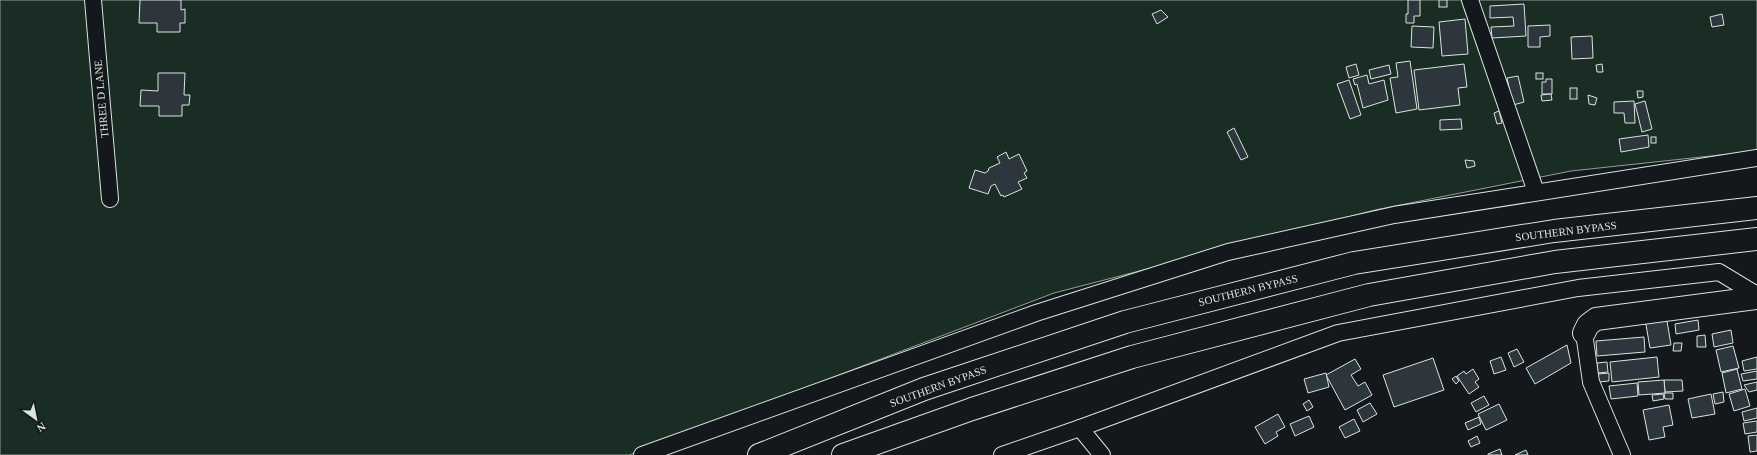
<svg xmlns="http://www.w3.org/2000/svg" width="1757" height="455" viewBox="0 0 1757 455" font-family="Georgia,serif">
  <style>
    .green { fill: #1a2d24; stroke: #939e99 }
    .building { fill: #2c363c; stroke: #d8e6dc }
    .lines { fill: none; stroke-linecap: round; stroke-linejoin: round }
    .street-casing { stroke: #d8e6dc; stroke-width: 18 }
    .primary-casing { stroke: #d8e6dc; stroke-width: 24 }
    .highway-casing { stroke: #d8e6dc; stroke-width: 24 }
    .street { stroke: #14181c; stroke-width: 16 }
    .primary { stroke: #14181c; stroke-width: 22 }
    .highway { stroke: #14181c; stroke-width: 22 }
    .labels { text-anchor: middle; stroke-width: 3; stroke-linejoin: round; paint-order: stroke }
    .street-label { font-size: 11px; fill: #d8e6dc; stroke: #14181c }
  </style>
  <rect width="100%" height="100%" fill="#14181c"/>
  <polygon class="green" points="0,0 1757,0 1757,151 1571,171 1375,210 1054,293 629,455 0,455"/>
  <g class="building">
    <polygon points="140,0 181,0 181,10 185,9 185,23 180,23 180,32 157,32 157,23 139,23"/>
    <polygon points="1408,0 1420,0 1420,16 1414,16 1414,23 1406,23 1406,14 1408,14"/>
    <rect x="1439" y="0" width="8" height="7"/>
    <polygon points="1524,4 1526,36 1492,38 1491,27 1514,26 1513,17 1490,18 1490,6"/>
    <polygon points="1161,10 1168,17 1157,24 1152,14"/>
    <polygon points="1722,14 1724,25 1712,27 1710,17"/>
    <polygon points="1465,19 1468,54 1442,56 1439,22"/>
    <polygon points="1550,25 1550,36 1540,37 1540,47 1528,47 1528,26"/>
    <polygon points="1412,26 1434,27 1433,48 1411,47"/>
    <polygon points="1592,36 1593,58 1572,59 1571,37"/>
    <polygon points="1410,61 1417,109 1396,113 1390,78 1398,77 1396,63"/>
    <polygon points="1356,64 1359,75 1349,78 1346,67"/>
    <polygon points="1464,64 1467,87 1458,88 1460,105 1419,110 1414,70"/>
    <polygon points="1602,64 1603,72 1597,72 1596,65"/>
    <polygon points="1389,65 1391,74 1371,79 1369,70"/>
    <polygon points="158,73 185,73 184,95 190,95 189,105 182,105 182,116 159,116 159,106 140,106 141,90 158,91"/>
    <rect x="1536" y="73" width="7" height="6"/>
    <polygon points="1367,75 1369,84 1384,80 1388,100 1363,108 1357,84 1355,85 1353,79"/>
    <polygon points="1518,76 1524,102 1513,105 1507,78"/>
    <polygon points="1546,79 1552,79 1552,94 1542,94 1542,82 1546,82"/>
    <polygon points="1349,80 1361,115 1350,119 1337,84"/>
    <rect x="1570" y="88" width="7" height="11"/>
    <polygon points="1637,91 1643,91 1643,97 1638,98"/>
    <polygon points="1551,94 1552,100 1542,101 1541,95"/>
    <polygon points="1588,95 1597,98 1595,105 1589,104"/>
    <polygon points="1634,101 1635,123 1625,123 1624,113 1614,113 1614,102"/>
    <polygon points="1645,101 1652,129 1642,132 1635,104"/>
    <polygon points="1499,111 1502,123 1497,124 1494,113"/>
    <polygon points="1461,119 1462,129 1440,130 1440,120"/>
    <polygon points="1234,128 1248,157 1241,160 1227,132"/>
    <polygon points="1648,135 1649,147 1621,152 1619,139"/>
    <rect x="1651" y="137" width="5" height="6"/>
    <polygon points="1006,152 1009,159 1019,154 1027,171 1024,173 1027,178 1018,182 1022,189 1004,197 1003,195 1001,196 995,184 991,186 988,194 969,188 975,170 985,173 988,171 989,168 1000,163 997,157"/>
    <polygon points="1465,160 1474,161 1475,166 1467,168"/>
    <polygon points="1666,315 1671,345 1650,348 1645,319"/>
    <polygon points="1698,320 1699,330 1676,334 1675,324"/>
    <polygon points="1731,330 1733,343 1714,347 1712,334"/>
    <polygon points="1705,335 1706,347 1697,347 1697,336"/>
    <polygon points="1644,337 1645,352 1597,356 1596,341"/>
    <polygon points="1674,343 1682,343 1681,351 1673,351"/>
    <polygon points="1567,345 1571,363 1535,384 1526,368"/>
    <polygon points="1733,346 1739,368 1721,372 1716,350"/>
    <polygon points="1517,349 1524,362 1514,367 1508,353"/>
    <polygon points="1501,357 1506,370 1494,374 1490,361"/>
    <polygon points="1657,357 1659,377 1612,382 1610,362"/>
    <polygon points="1757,357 1757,369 1744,371 1742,361"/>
    <polygon points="1433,358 1444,390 1394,407 1383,375"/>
    <polygon points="1355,359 1361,369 1351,375 1358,386 1365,382 1372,395 1345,410 1326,375"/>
    <polygon points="1607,362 1608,372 1598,373 1597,363"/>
    <polygon points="1473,369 1479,379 1475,382 1479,387 1469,394 1457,376 1464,371 1466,374"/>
    <polygon points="1737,369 1742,389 1726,393 1722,373"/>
    <polygon points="1757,371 1757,379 1743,381 1741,374"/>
    <polygon points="1326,373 1329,387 1308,393 1304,379"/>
    <polygon points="1609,373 1609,381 1599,382 1598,374"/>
    <polygon points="1456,376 1459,381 1456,384 1452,379"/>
    <polygon points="1664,380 1682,380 1683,391 1665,392"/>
    <polygon points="1664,380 1665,393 1639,395 1638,382"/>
    <polygon points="1757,382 1757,390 1749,392 1744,385"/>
    <polygon points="1637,383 1638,396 1611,399 1609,386"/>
    <polygon points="1745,389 1750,406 1734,411 1729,394"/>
    <polygon points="1723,392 1724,402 1715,404 1713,394"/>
    <polygon points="1664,393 1673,393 1673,399 1665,399"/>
    <polygon points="1663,394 1664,399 1653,401 1652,395"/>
    <polygon points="1711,394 1715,414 1692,418 1688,399"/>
    <polygon points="1484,396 1489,405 1476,412 1471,403"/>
    <polygon points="1309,400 1313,407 1307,411 1303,404"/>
    <polygon points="1370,403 1377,414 1363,422 1357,410"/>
    <polygon points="1499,404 1507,420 1486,430 1478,414"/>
    <polygon points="1669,405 1673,425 1663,427 1665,437 1649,440 1643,410"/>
    <polygon points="1757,408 1757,418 1744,421 1742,412"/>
    <polygon points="1278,414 1285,427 1276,432 1278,436 1265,444 1255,427"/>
    <polygon points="1309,416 1314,427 1295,436 1290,424"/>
    <polygon points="1479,417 1481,424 1468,430 1465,423"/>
    <polygon points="1354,419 1360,431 1345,438 1339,427"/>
    <polygon points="1757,421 1757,432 1745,434 1743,423"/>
    <polygon points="1757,435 1757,451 1750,452 1748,436"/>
    <polygon points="1477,436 1480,443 1471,447 1468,441"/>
    <polygon points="1500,449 1502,455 1488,455 1488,454"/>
    <polygon points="1526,450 1528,455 1515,455"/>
  </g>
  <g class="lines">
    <g class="street-casing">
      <g id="street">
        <polyline points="93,0 110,199"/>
        <polyline points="1470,0 1536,192"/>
        <polyline points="1584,333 1591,382 1622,455"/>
        <polyline points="1080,428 1102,455"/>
        <polyline points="642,455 1036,313 1228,252 1394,215 1757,158"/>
        <polyline points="1002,455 1080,428 1338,333 1578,288 1719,272 1757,295"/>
      </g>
    </g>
    <g class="primary-casing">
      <polyline id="primary" points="1584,333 1588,325 1596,319 1757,298"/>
    </g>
    <g class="highway-casing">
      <g id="highway">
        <polyline points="759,455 924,389 1125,322 1354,263 1554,231 1757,208"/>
        <polyline points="843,455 972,409 1132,357 1369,295 1555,262 1757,239"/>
      </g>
    </g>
    <use href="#street" class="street"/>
    <use href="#primary" class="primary"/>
    <use href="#highway" class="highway"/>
  </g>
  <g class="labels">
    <g class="street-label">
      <text transform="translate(101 99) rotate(-95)" y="4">THREE D LANE</text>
      <text transform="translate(1566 231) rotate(-7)" y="4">SOUTHERN BYPASS</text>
      <text transform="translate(1248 290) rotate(-14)" y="4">SOUTHERN BYPASS</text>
      <text transform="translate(938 386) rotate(-20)" y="4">SOUTHERN BYPASS</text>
    </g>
  </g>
  <g transform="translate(36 419) rotate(147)" stroke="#14181c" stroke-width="3" paint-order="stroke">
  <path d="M0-3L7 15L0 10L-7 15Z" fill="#d8e6dc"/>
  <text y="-6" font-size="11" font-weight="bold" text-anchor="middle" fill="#d8e6dc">N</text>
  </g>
</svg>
